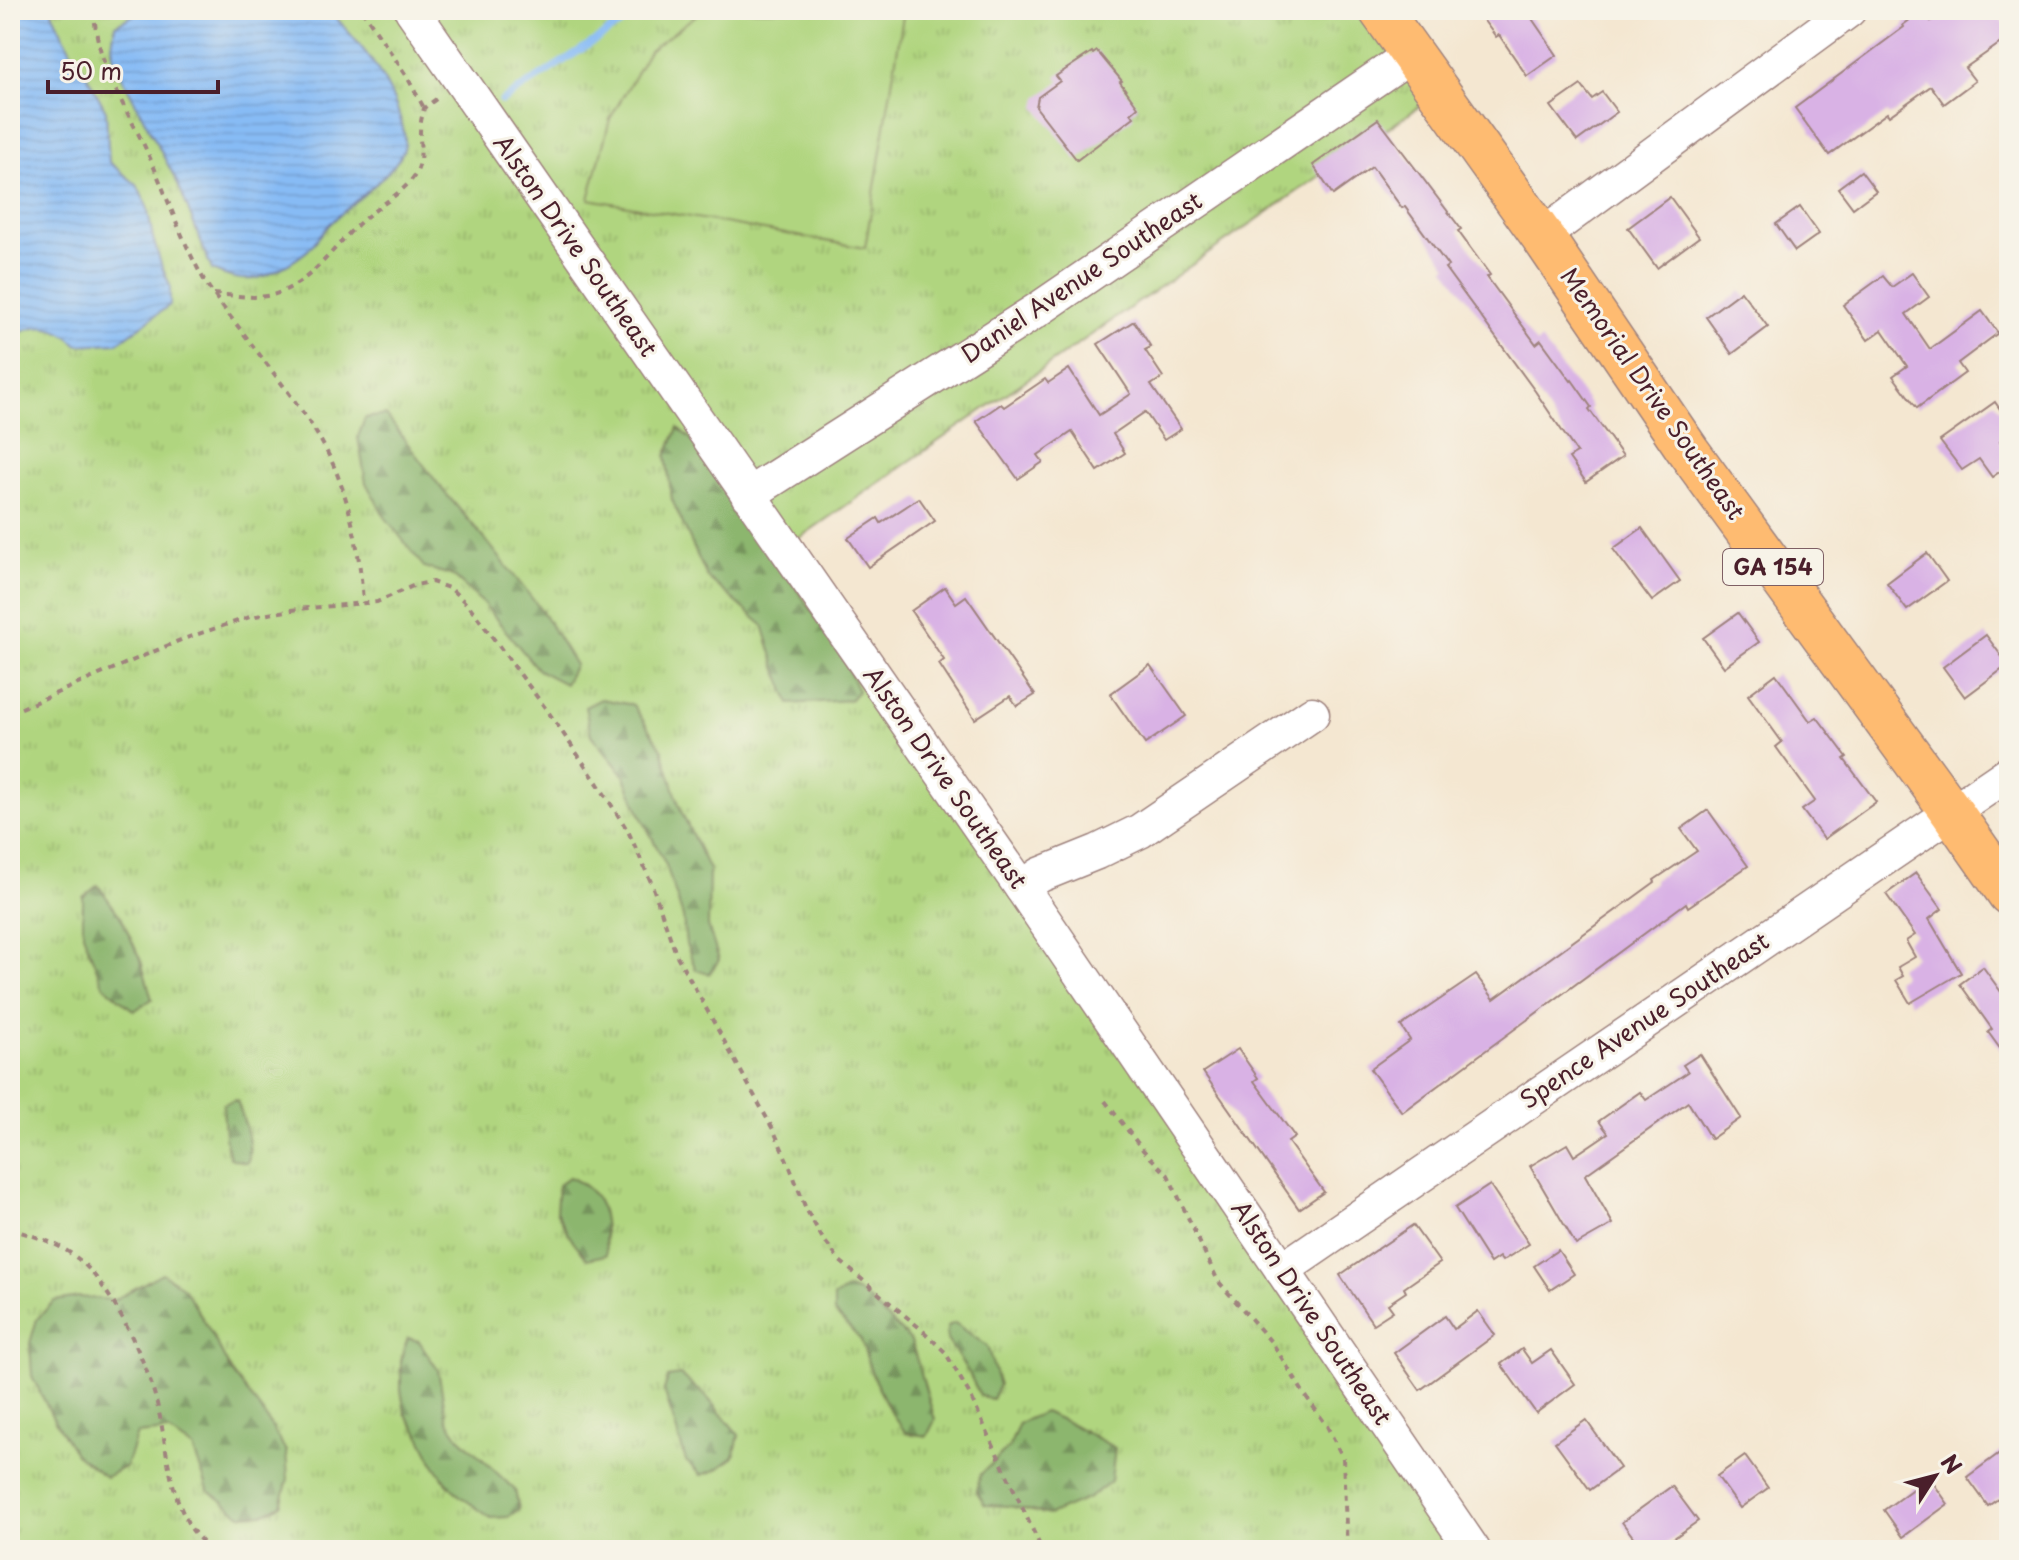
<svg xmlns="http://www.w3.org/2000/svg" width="2019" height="1560" viewBox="0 0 2019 1560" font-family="'Playpen Sans',sans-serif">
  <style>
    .grass { fill: url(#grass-tufts); stroke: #7d7a55; stroke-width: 2 }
    .forest { fill: url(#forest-firs); stroke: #6b6a4c; stroke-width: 2 }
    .pitch { fill: #b0d57f; stroke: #7d7a55; stroke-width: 2 }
    .water { fill: url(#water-rules); stroke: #686d90; stroke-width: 2 }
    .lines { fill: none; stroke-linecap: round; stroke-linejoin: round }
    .stream { stroke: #87bbf5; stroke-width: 7 }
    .building { fill: #d9b2e5 }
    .minor-casing { stroke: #9f837e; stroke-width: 37 }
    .major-casing { stroke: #9f837e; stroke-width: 45 }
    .path { stroke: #9f837e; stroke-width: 4; stroke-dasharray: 6 6; stroke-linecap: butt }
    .minor { stroke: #fff; stroke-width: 34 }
    .major { stroke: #febb71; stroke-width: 42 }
    .labels { text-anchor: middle; stroke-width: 6; stroke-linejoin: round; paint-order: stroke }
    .shield { fill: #f7f3e8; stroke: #7e5f64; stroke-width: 2 }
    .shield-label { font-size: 22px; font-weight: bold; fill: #4a1f2b }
    .street-label { font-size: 24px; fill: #4a1f2b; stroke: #f7f3e8 }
  </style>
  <defs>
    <pattern id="grass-tufts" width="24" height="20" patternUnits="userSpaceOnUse" patternTransform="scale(2)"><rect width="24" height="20" fill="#b0d57f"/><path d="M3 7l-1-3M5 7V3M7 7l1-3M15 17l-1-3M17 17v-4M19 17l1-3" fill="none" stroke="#99b66e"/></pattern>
    <pattern id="forest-firs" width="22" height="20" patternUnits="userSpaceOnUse" patternTransform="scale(2)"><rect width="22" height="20" fill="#8cb66e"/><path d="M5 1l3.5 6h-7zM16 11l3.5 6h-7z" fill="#74935b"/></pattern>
    <pattern id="water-rules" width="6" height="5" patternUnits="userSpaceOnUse" patternTransform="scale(2)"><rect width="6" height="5" fill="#87bbf5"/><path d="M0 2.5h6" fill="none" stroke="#76a0d2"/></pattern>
  </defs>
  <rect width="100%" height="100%" fill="#f7f3e8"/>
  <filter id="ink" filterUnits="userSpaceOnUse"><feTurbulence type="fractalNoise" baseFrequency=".0125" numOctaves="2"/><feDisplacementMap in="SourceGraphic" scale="16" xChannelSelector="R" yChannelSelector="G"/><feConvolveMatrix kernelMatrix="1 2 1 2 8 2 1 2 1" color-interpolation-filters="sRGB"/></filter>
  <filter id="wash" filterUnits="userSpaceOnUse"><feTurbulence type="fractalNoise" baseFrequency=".006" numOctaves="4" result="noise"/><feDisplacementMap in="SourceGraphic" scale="32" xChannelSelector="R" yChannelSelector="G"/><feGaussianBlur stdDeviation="1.8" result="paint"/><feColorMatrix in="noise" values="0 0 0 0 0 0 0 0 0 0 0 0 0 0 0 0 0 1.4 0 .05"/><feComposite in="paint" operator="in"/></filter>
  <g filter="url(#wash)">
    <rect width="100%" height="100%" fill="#f4e7d1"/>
    <polygon class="grass" points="10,10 1395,10 1449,86 782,550 1463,1550 10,1550"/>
    <g class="forest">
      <polygon points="386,415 442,489 485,539 542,611 575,665 565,684 538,670 484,604 453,576 424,567 385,517 366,483 358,437 365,418"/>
      <polygon points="678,428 699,446 842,655 858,691 850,700 790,704 777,670 763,625 707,577 672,500 666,456"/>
      <polygon points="601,699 633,705 662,749 681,811 709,870 708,926 719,960 709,974 696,970 686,944 683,917 666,865 642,818 624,775 591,735 585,707"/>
      <polygon points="98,885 122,919 141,961 152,999 134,1011 103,985 83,934 83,897"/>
      <path d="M237 1100C242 1116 255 1148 247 1163L230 1158 225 1137 223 1104Z"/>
      <path d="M569 1177C608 1194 604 1219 606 1255L587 1259 568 1234 556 1211 558 1185Z"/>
      <polygon points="162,1273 184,1288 210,1331 231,1371 263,1413 286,1451 288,1479 281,1505 263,1514 241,1515 208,1490 193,1448 168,1431 137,1434 126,1466 106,1477 75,1454 53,1418 32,1376 30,1343 37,1319 54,1301 79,1297 114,1300"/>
      <polygon points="848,1289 862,1294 911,1341 935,1420 927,1436 906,1433 890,1411 873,1377 861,1340 834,1312 834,1297"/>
      <polygon points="955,1323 987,1346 999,1385 992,1399 980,1396 969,1373 947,1340 947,1326"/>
      <polygon points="408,1338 419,1341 438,1370 447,1420 459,1437 515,1490 519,1509 508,1517 491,1518 460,1496 446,1482 435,1466 419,1434 405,1413 401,1390 401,1358"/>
      <polygon points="680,1375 706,1396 739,1435 734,1457 716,1470 701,1475 686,1461 664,1390 668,1377"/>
      <polygon points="1044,1412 1071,1424 1115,1448 1111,1481 1089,1498 1049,1515 1009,1506 985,1505 976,1490 981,1474 1009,1447 1019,1423"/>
    </g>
    <polygon class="pitch" points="703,10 904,10 865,248 589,199 610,119 649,51"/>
    <g class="water">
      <path d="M16 10H51L74 57 85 71 106 111 109 162 137 185 147 206 153 238 162 267 170 285V305L117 343 78 345C56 324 35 322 10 338V13Z"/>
      <path d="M143 10H200L211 14 235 10H329C360 44 389 76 401 121 403 128 406 137 405 145 401 169 349 205 331 223 322 232 315 243 307 251 295 261 279 270 265 276 246 283 230 278 212 270L178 184 114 62 112 45 115 25Z"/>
    </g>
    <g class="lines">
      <polyline class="stream" points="502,101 642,10"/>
    </g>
    <g id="blocks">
      <g class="building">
        <polygon points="1476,10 1526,10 1557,55 1527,76 1499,35 1496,37"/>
        <polygon points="1923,10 1931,21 1947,10 1994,10 2009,30 2009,37 1965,68 1975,81 1944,104 1931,86 1889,116 1887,113 1829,155 1795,108 1904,27 1903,25"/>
        <polygon points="1097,51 1122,81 1120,82 1138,107 1131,113 1134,117 1077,160 1036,107 1038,97 1060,81 1056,76 1092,52 1093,54"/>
        <polygon points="1581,85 1592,99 1602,92 1617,112 1577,141 1551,106"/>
        <polygon points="1378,119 1461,229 1458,231 1490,275 1487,277 1536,344 1541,340 1571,381 1572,380 1591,407 1589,409 1623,456 1586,482 1569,458 1577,453 1535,391 1445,268 1448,266 1405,207 1402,208 1372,167 1333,195 1313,165"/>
        <polygon points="1861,171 1876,191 1853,208 1838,188"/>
        <polygon points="1670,197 1699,237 1657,268 1628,228"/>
        <polygon points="1800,207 1819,234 1795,251 1776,224"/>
        <polygon points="1912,273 1929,297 1906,314 1930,349 1982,311 1998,333 1958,363 1965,373 1917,408 1893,376 1907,366 1882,330 1868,340 1843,305 1883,276 1892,287"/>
        <polygon points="1741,291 1768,327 1732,354 1706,317"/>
        <polygon points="1134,321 1151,347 1145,350 1163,377 1151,385 1181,429 1164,440 1145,412 1113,434 1125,453 1098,471 1072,432 1038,455 1043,462 1018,479 976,421 1001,404 1004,407 1045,379 1048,383 1069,369 1099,415 1131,394 1098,344"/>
        <polygon points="1995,402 2009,422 2009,434 2000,442 2009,456 2009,465 1992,477 1979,459 1962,470 1940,441"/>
        <polygon points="919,498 935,521 868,567 848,538 878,518 881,523"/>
        <polygon points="1642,528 1680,581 1652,601 1613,549"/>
        <polygon points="1927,553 1947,581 1907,610 1887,583"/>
        <polygon points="945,587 956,603 966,596 1035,695 1017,706 1010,696 975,719 939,664 944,660 911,611"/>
        <polygon points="1738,613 1759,642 1724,667 1703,638"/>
        <polygon points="1986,635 2008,665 1965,697 1943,667"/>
        <polygon points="1150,665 1186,716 1145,744 1110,694"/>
        <polygon points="1776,674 1810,721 1817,717 1847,757 1844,759 1876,802 1824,839 1802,810 1815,801 1776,747 1782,742 1748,695"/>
        <polygon points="1708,810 1748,866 1688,907 1686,903 1402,1112 1370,1069 1410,1040 1401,1026 1476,975 1494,999 1655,882 1654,880 1697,851 1681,829"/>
        <polygon points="1916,873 1942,909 1929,919 1961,973 1910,1003 1896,980 1903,976 1898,967 1915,957 1906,941 1915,935 1886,894"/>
        <polygon points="1983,967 2009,1003 2009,1061 1988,1032 1992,1029 1960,984"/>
        <polygon points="1238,1049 1258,1078 1254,1081 1295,1137 1288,1142 1324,1192 1299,1209 1203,1072"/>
        <polygon points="1700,1054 1741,1118 1711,1139 1688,1102 1585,1175 1613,1224 1576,1245 1530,1166 1567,1144 1574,1156 1608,1133 1599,1121 1640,1092 1646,1100 1688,1072 1683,1065"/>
        <polygon points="1490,1185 1529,1244 1502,1261 1499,1257 1490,1263 1455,1208"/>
        <polygon points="1413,1225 1440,1263 1404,1288 1406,1292 1388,1304 1393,1311 1373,1324 1340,1275"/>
        <polygon points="1558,1250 1574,1274 1550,1290 1534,1266"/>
        <polygon points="1478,1311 1495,1335 1420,1390 1394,1353 1445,1316 1454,1329"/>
        <polygon points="1522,1349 1532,1363 1551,1350 1575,1384 1536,1413 1501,1364"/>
        <polygon points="1586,1420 1620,1468 1590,1490 1555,1442"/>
        <polygon points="2009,1446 2009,1491 1988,1506 1967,1477"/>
        <polygon points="1745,1456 1768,1488 1740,1508 1717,1476"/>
        <polygon points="1929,1477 1948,1504 1903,1537 1884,1510"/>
        <polygon points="1672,1486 1698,1521 1657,1550 1643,1550 1622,1522"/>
      </g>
    </g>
  </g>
  <g filter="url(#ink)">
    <use href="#blocks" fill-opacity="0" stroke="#9f837e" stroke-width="2"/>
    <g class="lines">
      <g class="minor-casing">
        <g id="minor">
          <polyline points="412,10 1022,888 1473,1550"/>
          <polyline points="1542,236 1849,10"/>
          <polyline points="748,495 1039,309 1412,54"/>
          <polyline points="1022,888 1040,875 1097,852 1140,831 1312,714"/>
          <polyline points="1282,1270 2009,773"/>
        </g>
      </g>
      <g class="major-casing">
        <polyline id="major" points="1380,10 1542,236 1689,452 1951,811 2009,894"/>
      </g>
      <g class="path">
        <path d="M94 10C96 62 121 99 144 145 165 189 179 236 203 278 217 302 237 324 253 346 280 382 313 421 332 462 352 507 360 554 363 603"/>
        <polyline points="362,10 406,75 424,108"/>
        <path d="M214 294C235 295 261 301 281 292 316 278 336 243 364 219 379 206 404 192 415 175 423 162 420 147 420 133 420 124 422 116 424 108L439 97"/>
        <polyline points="10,713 183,639 250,617 298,609 377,602 415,585 432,582 451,589 470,607 549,713 598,784 628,831 651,882 676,954 774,1131 790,1167 806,1209 823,1239 840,1261 921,1329 945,1352 969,1393 1042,1550"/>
        <polyline points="1105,1101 1143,1150 1168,1175 1218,1281 1273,1344 1303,1392 1327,1426 1343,1458 1347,1550"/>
        <path d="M10 1229C34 1236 57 1242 77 1258 111 1284 149 1366 158 1408 167 1446 168 1486 187 1521 192 1532 202 1541 210 1550"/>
      </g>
      <use href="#minor" class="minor"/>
      <use href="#major" class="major"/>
    </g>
  </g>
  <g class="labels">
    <rect class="shield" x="1723" y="549" width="100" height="36" rx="6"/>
    <g class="shield-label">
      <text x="1773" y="575">GA 154</text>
    </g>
    <g class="street-label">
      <text transform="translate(575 246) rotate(55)" y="8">Alston Drive Southeast</text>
      <text transform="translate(1082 278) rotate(-34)" y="8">Daniel Avenue Southeast</text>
      <text transform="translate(1652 394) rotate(55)" y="8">Memorial Drive Southeast</text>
      <text transform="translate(945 778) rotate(55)" y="8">Alston Drive Southeast</text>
      <text transform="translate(1645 1021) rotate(-34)" y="8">Spence Avenue Southeast</text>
      <text transform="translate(1311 1313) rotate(56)" y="8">Alston Drive Southeast</text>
    </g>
  </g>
  <rect width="2019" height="1560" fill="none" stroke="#f7f3e8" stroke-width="40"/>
  <g transform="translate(1935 1476) rotate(54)" stroke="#f7f3e8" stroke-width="6" paint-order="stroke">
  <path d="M0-6L14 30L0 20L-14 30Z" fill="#4a1f2b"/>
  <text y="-12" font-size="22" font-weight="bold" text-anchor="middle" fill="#4a1f2b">N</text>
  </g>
  <path d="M48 80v12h170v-12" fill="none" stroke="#4a1f2b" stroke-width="4"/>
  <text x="60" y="80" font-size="24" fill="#4a1f2b" stroke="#f7f3e8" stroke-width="6" paint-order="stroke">50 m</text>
</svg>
